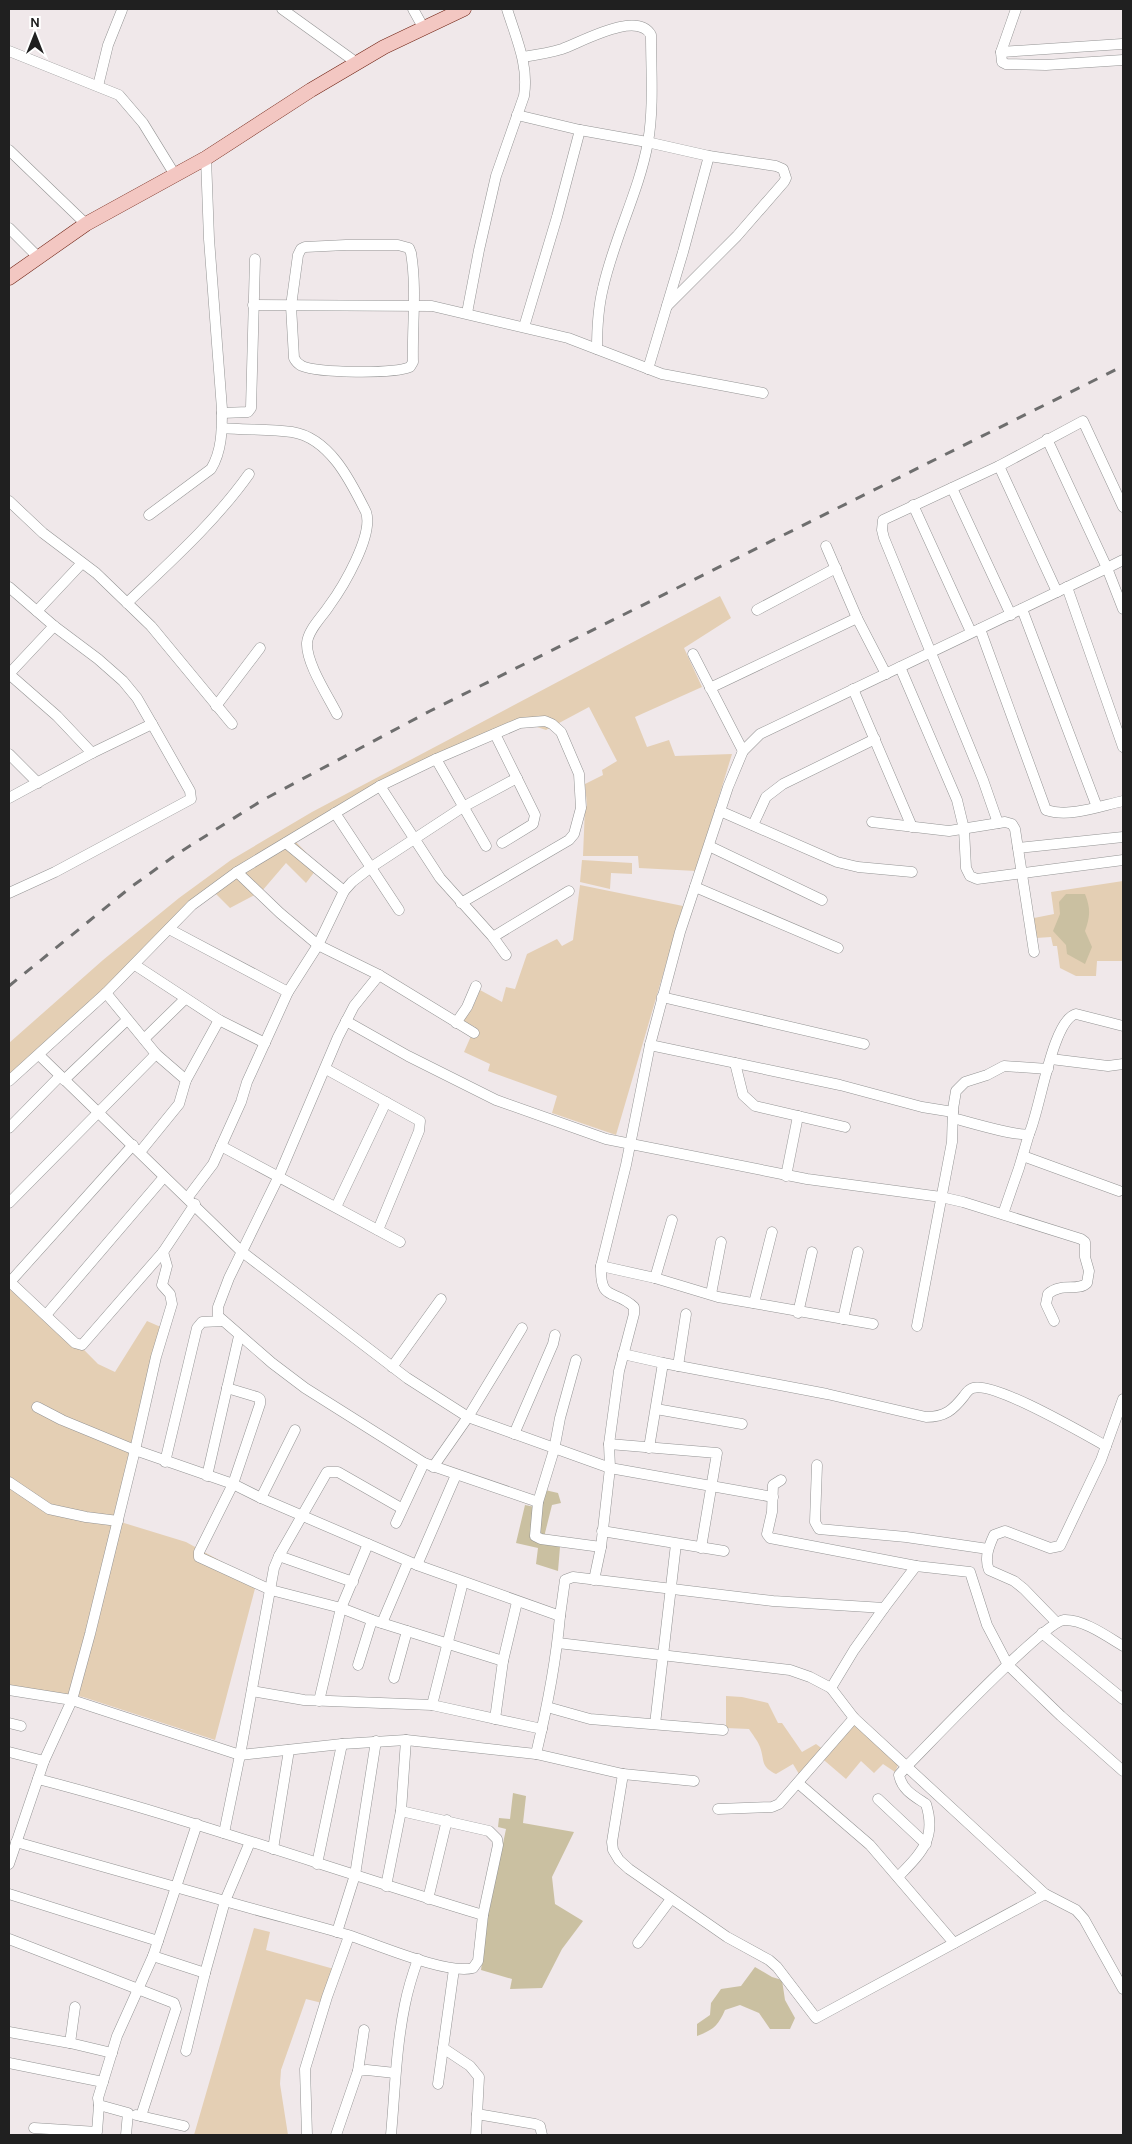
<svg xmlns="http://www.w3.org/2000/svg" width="1132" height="2144" viewBox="0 0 1132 2144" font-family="Karla,sans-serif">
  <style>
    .grass { fill: #e4cfb4 }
    .forest { fill: #cac0a1 }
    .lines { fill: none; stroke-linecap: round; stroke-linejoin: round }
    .street-casing { stroke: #949494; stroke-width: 11 }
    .secondary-casing { stroke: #6e2011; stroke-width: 15 }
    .street { stroke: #fff; stroke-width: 10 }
    .secondary { stroke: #f3c7c2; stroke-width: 14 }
    .rail { stroke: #6e6e6e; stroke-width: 3; stroke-dasharray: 10 10; stroke-linecap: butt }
  </style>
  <rect width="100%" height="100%" fill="#f0e8ea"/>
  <g class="grass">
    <polygon points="720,596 731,618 684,648 702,687 635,717 647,747 669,740 675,756 732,754 696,871 639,868 638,856 583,856 585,807 587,806 585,784 603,775 602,770 617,761 589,707 546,730 528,724 516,727 378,790 296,842 319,866 306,883 286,863 262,891 230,908 214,892 176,926 9,1085 9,1043 103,960 179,898 231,860 312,812"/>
    <polygon points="582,860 632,863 632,874 611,873 610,889 580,882"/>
    <polygon points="1123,881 1123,961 1097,961 1096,976 1076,976 1060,968 1057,946 1053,946 1051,937 1036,938 1034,918 1054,914 1051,892"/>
    <polygon points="580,885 683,906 616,1135 552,1113 557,1096 488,1071 490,1064 464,1052 475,1027 463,1021 472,1009 480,990 502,1002 506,987 515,989 527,954 557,939 562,946 573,940"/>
    <polygon points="9,1274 98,1364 115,1372 147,1321 163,1328 153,1355 115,1512 124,1523 186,1542 257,1581 215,1740 83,1697 9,1685"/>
    <path d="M726 1696 742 1697 768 1703 778 1723H782L802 1752 816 1744 828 1753 854 1723 899 1763 895 1772 883 1764 874 1773 861 1761 846 1779 818 1755 799 1774 793 1764 776 1774C760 1766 765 1761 760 1747 758 1741 752 1734 749 1729L726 1728Z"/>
    <polygon points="254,1928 270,1932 266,1950 334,1969 322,2003 306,1999 281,2070 280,2084 288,2135 194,2135"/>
  </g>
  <g class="forest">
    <path d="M1066 894H1085C1091 909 1090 917 1085 931L1092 947 1085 964 1067 954 1066 945 1053 931 1060 914 1059 902Z"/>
    <polygon points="545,1490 558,1493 561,1503 552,1505 545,1533 549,1544 560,1547 558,1571 536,1564 538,1548 516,1543 525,1505 540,1508"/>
    <polygon points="513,1793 526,1796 523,1823 574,1832 552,1877 555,1904 583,1921 562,1949 542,1988 510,1989 512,1979 481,1970 488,1916 506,1829 498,1827 499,1818 510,1819"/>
    <path d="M755 1967 772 1977 782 1980 785 2000 795 2018 790 2029H770L759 2013 740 2005 725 2010C718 2026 713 2030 697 2036V2024L710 2015 711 2003 721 1989 741 1986Z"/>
  </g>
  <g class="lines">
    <g class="street-casing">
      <g id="street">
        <polyline points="282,9 357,63"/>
        <polyline points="413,9 423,27"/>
        <polyline points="1016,9 1001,52 1002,62 1006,64 1046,65 1123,60"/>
        <polyline points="9,51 119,95 143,123 175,175"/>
        <polyline points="1001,52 1122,44"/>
        <path d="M523 57C536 55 549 53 562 49 582 42 637 10 651 35 651 70 654 107 648 142 639 192 614 238 603 288 598 308 597 328 597 349"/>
        <polyline points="98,86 108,45 122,10"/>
        <polyline points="517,115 580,130 647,142 709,156 776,166 783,169 786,178 784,182 737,236 667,306"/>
        <polyline points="9,150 86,224"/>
        <polyline points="9,228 38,257"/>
        <path d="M346 245H398L409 248 411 253C417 289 412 326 413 362L410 367C393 374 319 373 302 366 298 364 296 362 294 358L291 306 298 255 301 249 305 247Z"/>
        <polyline points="253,305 432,306 568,338 662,374 763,393"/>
        <path d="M467 313 479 250 496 176 524 96C529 65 516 38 507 9"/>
        <polyline points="524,327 557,217 580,130"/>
        <polyline points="648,369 683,252 709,156"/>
        <polyline points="222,413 248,412 251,408 255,259"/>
        <path d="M222 428C245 430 269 429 292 432 330 438 351 482 366 512 374 535 343 587 329 606 322 617 308 630 307 643 306 663 328 696 337 714"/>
        <polyline points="999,466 1057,592"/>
        <polyline points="952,488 1011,615"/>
        <polyline points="9,501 43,533 96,573 151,626 232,724"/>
        <polyline points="913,505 971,632"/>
        <path d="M149 515 211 469C222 451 222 430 222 409L209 239 206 158"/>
        <polyline points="826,546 857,618 886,674"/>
        <polyline points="1123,560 1107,568 1123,609"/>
        <polyline points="9,587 54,626 98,659 123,681 137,698 152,724 190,791 191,799 55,872 9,893"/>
        <polyline points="1067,587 1123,747"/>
        <path d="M127 603C170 562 215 522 249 474"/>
        <polyline points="1022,609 1097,807"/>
        <polyline points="757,610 836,568"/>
        <polyline points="37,611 82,563"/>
        <path d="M980 629 1046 810C1069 818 1100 806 1123 801"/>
        <polyline points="693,654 743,751"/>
        <polyline points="900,667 957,800 964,829 966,868 970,876 977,879 1123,860"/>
        <polyline points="9,674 57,716 92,753"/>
        <polyline points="9,674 54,626"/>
        <polyline points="710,688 857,618"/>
        <polyline points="853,689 912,827"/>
        <polyline points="216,706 260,648"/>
        <polyline points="495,734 535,815 533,824 502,843"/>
        <polyline points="9,754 38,783"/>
        <polyline points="436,759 486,846"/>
        <polyline points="380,786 440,878 493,937 506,955"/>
        <polyline points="9,798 92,753 152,724"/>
        <polyline points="720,811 837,862 858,867 912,872"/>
        <polyline points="335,813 399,910"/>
        <polyline points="872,822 949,831 1005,822 1012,824 1015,829 1034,952"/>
        <polyline points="998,823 983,780 884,538 882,530 883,520 999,466 1083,421 1123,507"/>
        <polyline points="753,825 766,797 783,784 875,739"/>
        <polyline points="286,843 344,891"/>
        <polyline points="709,846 822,900"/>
        <polyline points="1018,848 1123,837"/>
        <polyline points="237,872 280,913 318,945 379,975 474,1033"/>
        <polyline points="695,887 838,948"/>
        <polyline points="169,929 288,992"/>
        <polyline points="493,937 569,891"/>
        <polyline points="135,965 219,1020 265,1043"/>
        <polyline points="379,975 354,1006 338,1037 278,1178 229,1278 218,1307 218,1316 272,1363 305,1388 424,1463 538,1502"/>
        <polyline points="106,993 156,1054 186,1080 179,1104 140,1152"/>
        <polyline points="662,997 864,1044"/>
        <path d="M346 1021 408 1056 496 1100 606 1139 807 1179 941 1197 963 1202 1081 1239 1085 1242V1257L1089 1271 1087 1283C1078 1292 1061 1282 1048 1294L1046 1304 1054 1321"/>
        <polyline points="456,1023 467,1007 476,986"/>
        <polyline points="144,1039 185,999"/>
        <polyline points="650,1045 840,1085 922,1107 953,1112"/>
        <polyline points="39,1055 241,1251 407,1378 468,1417 610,1468 773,1497"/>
        <polyline points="1051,1059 1108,1066 1123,1064"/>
        <polyline points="735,1063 743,1095 755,1106 845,1127"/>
        <polyline points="326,1069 420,1121 419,1131 378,1230"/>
        <polyline points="64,1080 127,1020"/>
        <polyline points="186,1080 219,1020"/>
        <polyline points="9,1081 106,993 192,905 237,872 380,786 436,759 520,723 545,721 552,724 561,732 579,774 581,808 574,834 569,840 461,903"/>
        <path d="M953 1118C968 1122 1018 1137 1029 1134 1040 1111 1052 1020 1076 1014L1123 1026"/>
        <polyline points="9,1128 60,1076"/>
        <polyline points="221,1146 400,1242"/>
        <polyline points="1023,1156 1119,1191"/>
        <polyline points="786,1176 798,1116"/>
        <polyline points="188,1197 213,1164 241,1102 247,1082 288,992 318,945 344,891 352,882 370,868 463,807 517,778"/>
        <polyline points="9,1203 156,1054"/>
        <polyline points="336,1207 386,1102"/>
        <polyline points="1003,1214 1019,1168 1029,1134"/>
        <polyline points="601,1266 655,1278 718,1297 873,1324"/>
        <polyline points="655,1278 672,1220"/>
        <polyline points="9,1281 75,1343 82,1345 163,1252 195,1204"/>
        <polyline points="10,1282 133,1145"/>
        <polyline points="711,1294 721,1242"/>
        <polyline points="754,1303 772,1232"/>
        <polyline points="798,1313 812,1252"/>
        <polyline points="46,1315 164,1177"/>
        <polyline points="843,1319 858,1252"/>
        <polyline points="917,1326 952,1142 953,1109 956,1091 965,1082 987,1075 1004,1066 1048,1069"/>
        <path d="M623 1354 663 1363 827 1394 926 1417C945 1417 953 1410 964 1396 966 1393 969 1389 973 1388 994 1381 1084 1434 1106 1446"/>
        <polyline points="576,1360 560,1418 554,1450 538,1502 535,1536 541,1539 601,1547"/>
        <polyline points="678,1366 686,1314"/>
        <polyline points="392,1367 441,1299"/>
        <polyline points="227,1388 257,1397 260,1399 260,1404 233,1484 199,1552 199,1557 271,1590 341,1608 372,1620 503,1661"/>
        <polyline points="37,1407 62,1420 135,1450 233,1484 261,1498 417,1565 560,1616 565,1580 573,1577 773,1601 884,1608 916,1566 970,1572 987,1625 1008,1665 1061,1716 1123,1771"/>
        <polyline points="656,1409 742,1424"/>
        <polyline points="514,1434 553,1344 555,1335"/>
        <polyline points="609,1444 717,1453 701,1548"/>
        <polyline points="649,1448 663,1363"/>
        <polyline points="165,1462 197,1328 202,1322 223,1321"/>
        <polyline points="817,1465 815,1522 819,1529 906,1537 988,1549"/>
        <polyline points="433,1467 468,1417 522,1328"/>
        <polyline points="207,1476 239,1336"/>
        <polyline points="781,1480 773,1485 772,1512 767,1534 770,1538 916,1566"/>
        <polyline points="9,1482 49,1509 86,1517 118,1521"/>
        <polyline points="261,1498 295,1430"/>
        <polyline points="396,1523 424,1463"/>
        <polyline points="602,1531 724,1551"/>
        <polyline points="279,1556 353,1582"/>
        <polyline points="417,1565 456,1475"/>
        <path d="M594 1580 601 1547 610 1468 609 1444 619 1371 634 1314V1307C614 1288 600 1303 601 1266L626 1165 650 1045 680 932 728 787 743 751 760 734 1107 568 1047 439"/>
        <path d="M1056 1622 1024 1589 1014 1581 989 1570C984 1558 989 1546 994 1535L1005 1531 1050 1548 1060 1546 1101 1460 1123 1399"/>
        <polyline points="382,1623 408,1562"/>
        <polyline points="1042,1633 1123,1699"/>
        <polyline points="558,1643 790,1670 810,1677 831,1688 854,1718 1045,1894 1076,1910 1084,1919 1123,1989"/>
        <polyline points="358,1665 372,1620"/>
        <polyline points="394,1678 407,1631"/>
        <polyline points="831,1688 854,1650 884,1608"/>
        <polyline points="9,1690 72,1700 240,1755 342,1744 406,1740 536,1754 623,1774 694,1781"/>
        <polyline points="252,1691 304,1700 432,1705 542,1729"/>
        <polyline points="319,1701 341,1608 368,1544"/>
        <polyline points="432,1705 463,1582"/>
        <polyline points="547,1707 590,1719 723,1730"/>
        <polyline points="495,1719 503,1661 517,1602"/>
        <polyline points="9,1723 21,1726"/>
        <polyline points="655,1724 676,1544"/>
        <polyline points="9,1752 44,1761"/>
        <path d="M536 1754C547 1708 556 1663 560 1616"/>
        <polyline points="623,1774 612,1842 613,1850 619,1860 629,1869 727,1937 769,1960 777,1967 816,2018 1045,1894"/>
        <path d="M38 1779C188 1818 334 1870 483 1915"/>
        <polyline points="798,1783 870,1845 954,1943"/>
        <polyline points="878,1799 926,1844"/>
        <polyline points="718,1809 772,1807 779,1804 854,1718"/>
        <polyline points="224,1833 240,1755 274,1568 279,1556 327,1472 338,1472 401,1508"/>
        <polyline points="16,1842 225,1901 205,1973"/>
        <path d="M250 1842 225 1901C266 1913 307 1923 348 1935 376 1944 447 1975 473 1968L478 1961 483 1915 498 1845 497 1839 489 1831 401 1811"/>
        <polyline points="273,1849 289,1750"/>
        <polyline points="9,1864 44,1761 72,1700 90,1634 135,1450 156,1357 172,1304 170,1294 162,1285 167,1266 163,1252"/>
        <polyline points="317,1864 342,1744"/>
        <path d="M898 1877C921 1853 937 1839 926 1804 914 1796 902 1790 899 1775L907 1766C929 1744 1044 1622 1064 1620 1083 1619 1108 1637 1123 1646"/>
        <polyline points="386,1886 401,1811 406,1740"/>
        <polyline points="9,1894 158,1941"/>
        <polyline points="428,1899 447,1820"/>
        <polyline points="337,1932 355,1875 376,1741"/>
        <polyline points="9,1939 174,2003 176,2009 141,2116"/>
        <polyline points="638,1943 671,1899"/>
        <polyline points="153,1956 205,1973 186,2051"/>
        <polyline points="9,2032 70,2043 112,2053"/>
        <polyline points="70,2043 75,2007"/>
        <polyline points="443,2048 470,2066 479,2077 476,2135"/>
        <polyline points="9,2063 103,2082"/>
        <polyline points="358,2071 364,2030"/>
        <polyline points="438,2084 454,1969"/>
        <polyline points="477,2114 535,2124 540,2126 542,2135"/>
        <polyline points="136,2115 184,2126"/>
        <polyline points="34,2128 97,2132 99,2105"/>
        <polyline points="126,2135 128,2113 99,2105 98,2098 117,2036 153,1956 197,1824"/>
        <polyline points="307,2135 305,2069 327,1997 349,1936"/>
        <polyline points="336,2135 358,2071 367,2070 395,2073"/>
        <path d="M391 2135C395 2091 396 2047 405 2004 408 1989 413 1973 418 1959"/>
      </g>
    </g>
    <g class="secondary-casing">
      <polyline id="secondary" points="9,278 86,224 206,158 311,90 384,47 464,9"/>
    </g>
    <use href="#street" class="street"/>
    <use href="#secondary" class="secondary"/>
    <polyline class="rail" points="9,986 131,887 177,854 261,801 430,711 1123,366"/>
  </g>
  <rect width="1132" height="2144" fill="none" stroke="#202020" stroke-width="20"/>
  <g transform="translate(35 35)" stroke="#ffffff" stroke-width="4" paint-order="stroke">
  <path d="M0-4L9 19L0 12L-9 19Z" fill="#202020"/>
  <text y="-8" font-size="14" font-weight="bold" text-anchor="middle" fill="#202020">N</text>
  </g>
</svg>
